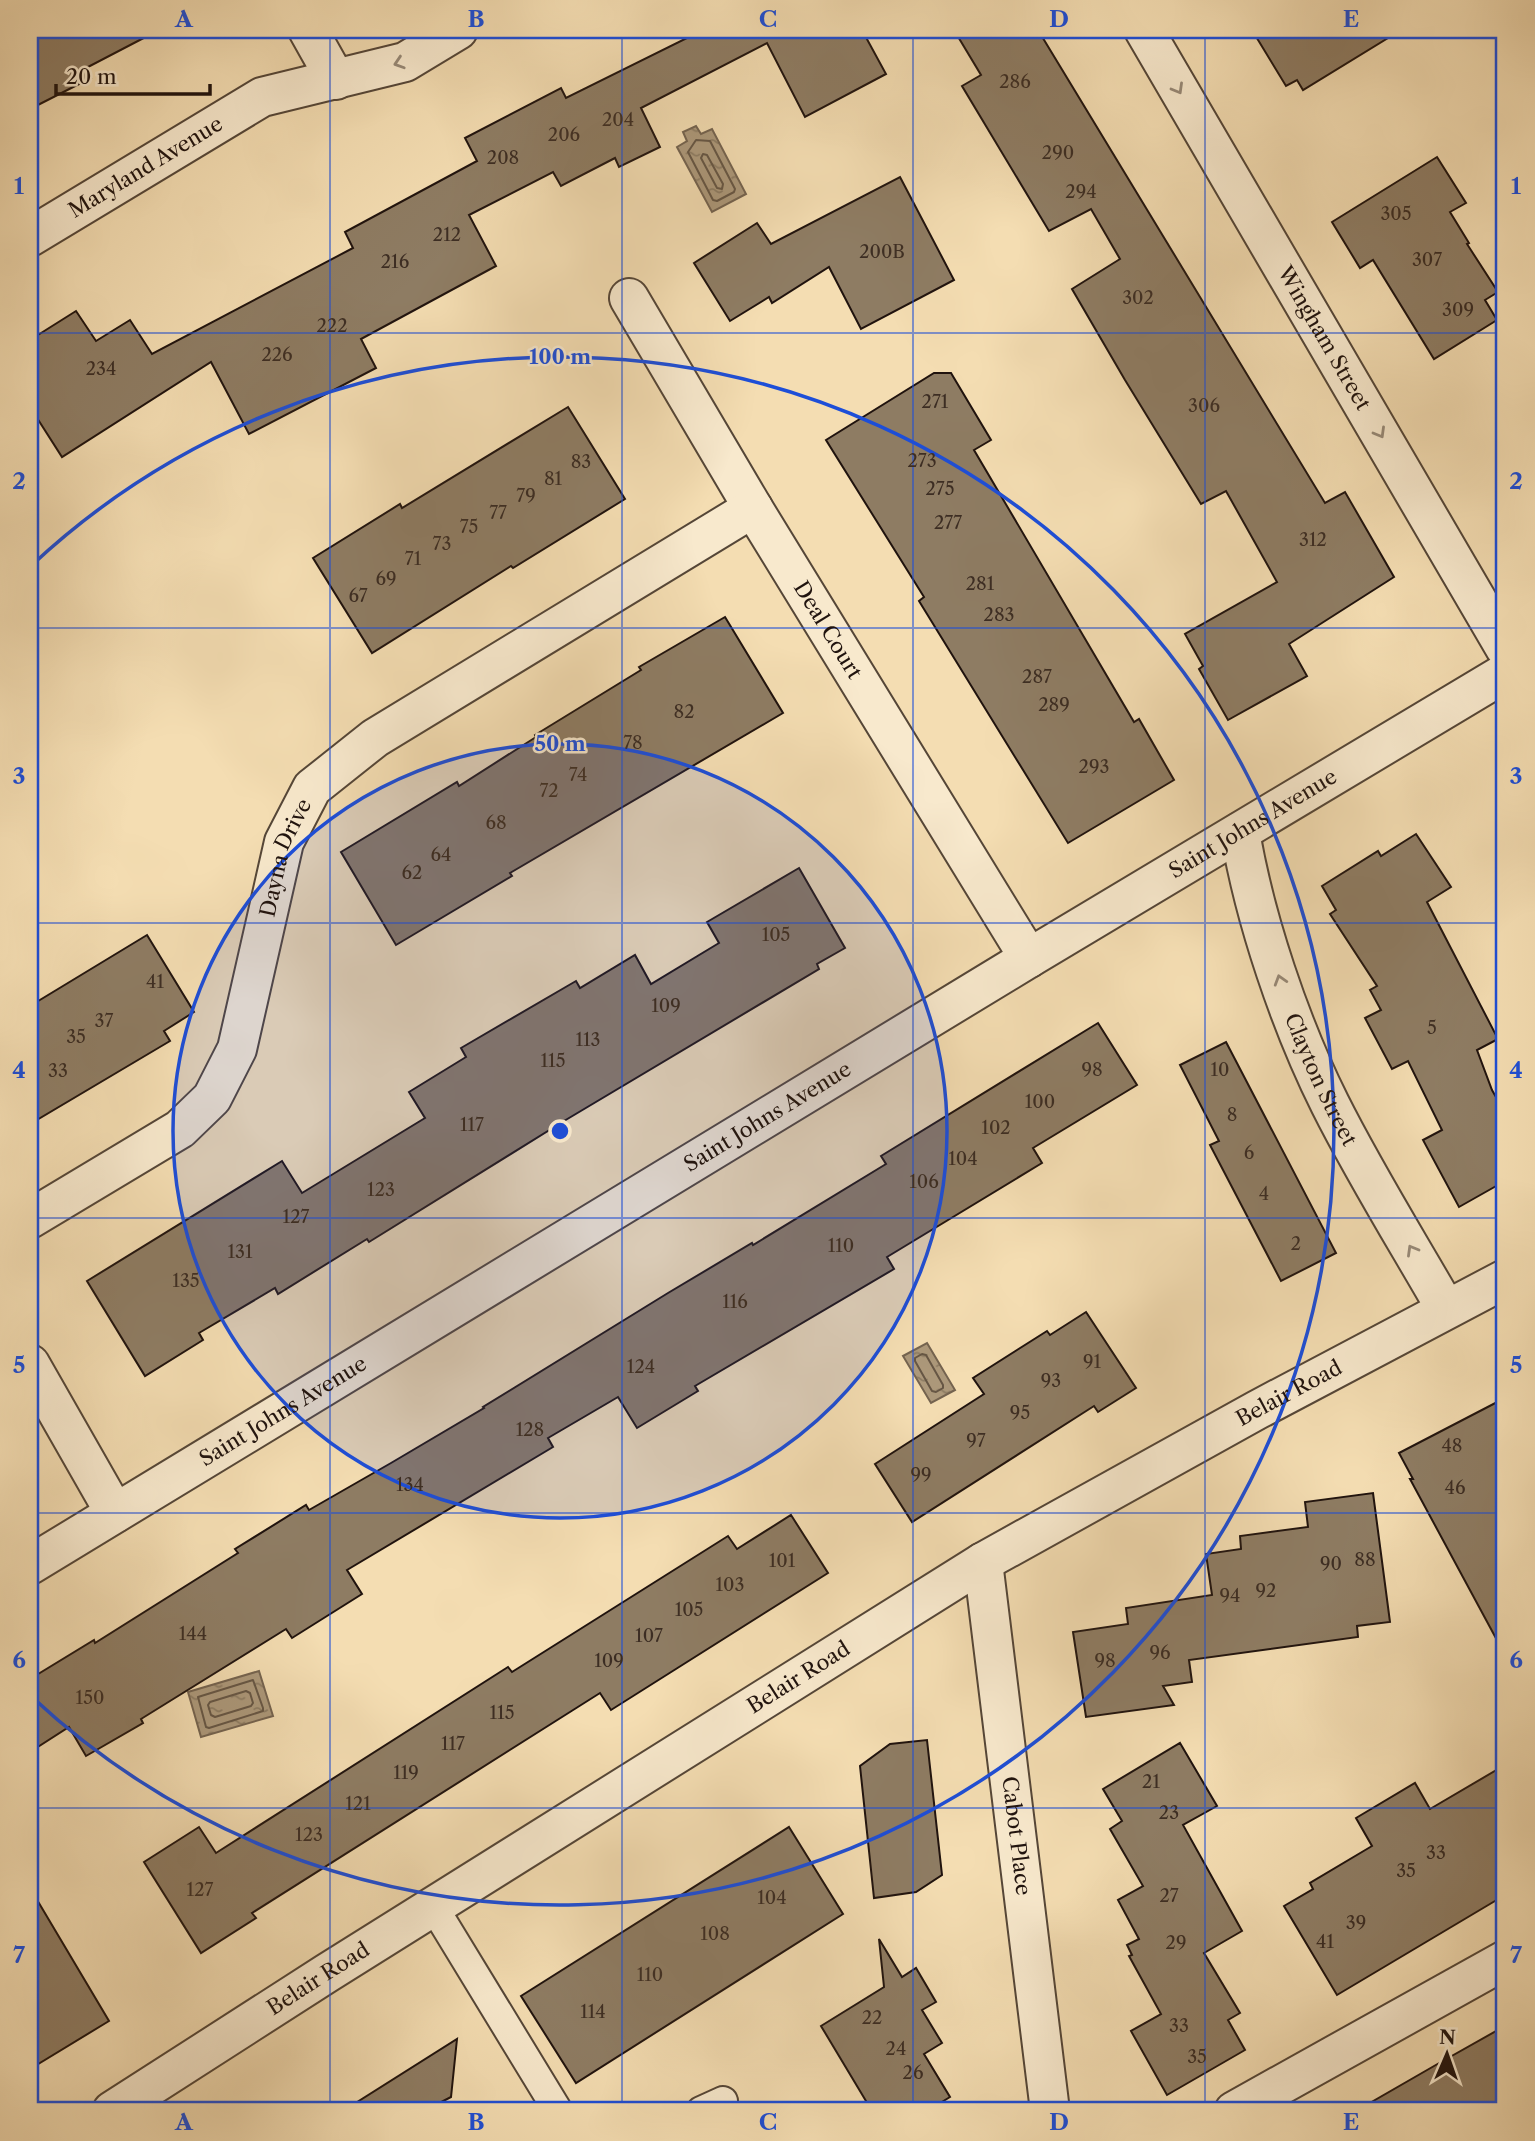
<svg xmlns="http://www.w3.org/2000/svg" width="1535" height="2141" viewBox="0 0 1535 2141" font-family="'Libre Caslon Text',serif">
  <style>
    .water { fill: url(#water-ripples); stroke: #74634f; stroke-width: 2 }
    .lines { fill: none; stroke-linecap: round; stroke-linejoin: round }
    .shore { stroke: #665644; stroke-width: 2 }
    .building { fill: #8e7c63; stroke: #20130e; stroke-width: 2 }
    .lane-casing { stroke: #554637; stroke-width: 32 }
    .street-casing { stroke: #554637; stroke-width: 42 }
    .lane { stroke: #f8e9cd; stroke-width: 28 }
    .street { stroke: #f8e9cd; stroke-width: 38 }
    .oneway { stroke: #978977 }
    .grid { fill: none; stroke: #1d4ed8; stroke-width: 2; stroke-opacity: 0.55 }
    .ring { fill: none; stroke: #1d4ed8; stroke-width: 3.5 }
    .labels { text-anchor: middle; stroke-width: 5; stroke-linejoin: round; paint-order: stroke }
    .number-label { font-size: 18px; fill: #3c2d23 }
    .street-label { font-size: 21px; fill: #20130e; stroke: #f8e9cd }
    .centre { fill: #1d4ed8; stroke: #f8e9cd; stroke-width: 3.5 }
    .ring-label { font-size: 21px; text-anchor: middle; font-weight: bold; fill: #1d4ed8; stroke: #f8e9cd; stroke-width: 5; stroke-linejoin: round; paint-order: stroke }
    .neatline { fill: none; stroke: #1d4ed8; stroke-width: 2.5 }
    .grid-label { font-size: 23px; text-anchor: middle; font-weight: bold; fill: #1d4ed8 }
  </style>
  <defs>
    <pattern id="water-ripples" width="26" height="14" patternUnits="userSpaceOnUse" patternTransform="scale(1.75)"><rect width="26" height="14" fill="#ac987a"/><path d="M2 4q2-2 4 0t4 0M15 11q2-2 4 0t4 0" fill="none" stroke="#8c7b62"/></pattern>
  </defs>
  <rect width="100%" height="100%" fill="#f4ddb2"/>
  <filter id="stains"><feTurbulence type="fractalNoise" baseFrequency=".00286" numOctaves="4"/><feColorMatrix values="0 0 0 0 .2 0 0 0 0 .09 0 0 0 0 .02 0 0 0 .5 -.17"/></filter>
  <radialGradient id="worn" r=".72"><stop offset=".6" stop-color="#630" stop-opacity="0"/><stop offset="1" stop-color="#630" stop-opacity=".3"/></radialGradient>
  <g class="water">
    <polygon points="696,126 701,134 712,129 746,194 712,212 677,147 687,141 683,132"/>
    <polygon points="927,1343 955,1390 931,1403 903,1356"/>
    <polygon points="259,1671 273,1716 201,1737 188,1692"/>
  </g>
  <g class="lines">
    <g class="shore">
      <polygon points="696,140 710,141 735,189 734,192 717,201 713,200 688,152"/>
      <polygon points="703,154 707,155 723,184 722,189 717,188 701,158"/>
      <polygon points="922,1354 926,1355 943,1385 943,1388 936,1392 932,1391 915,1361 915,1358"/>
      <polygon points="253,1680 263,1708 263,1711 209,1728 206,1727 198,1697"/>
      <polygon points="246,1691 250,1693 253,1703 251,1706 215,1717 211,1715 208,1705 210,1702"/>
    </g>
  </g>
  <g class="building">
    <polygon points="30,30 159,30 86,68 91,78 30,109"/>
    <polygon points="703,30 862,30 886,74 805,117 767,43 641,108 660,147 619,167 615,158 561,186 553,172 469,215 496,266 361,339 376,368 249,434 211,362 62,457 30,407 30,340 76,311 96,341 130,320 152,354 353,248 345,232 477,161 465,138 561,88 566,98"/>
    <polygon points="954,30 1038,30 1325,503 1345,492 1394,577 1289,644 1307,676 1228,720 1199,669 1203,666 1185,634 1277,582 1226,491 1201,504 1125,380 1072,289 1120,259 1091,209 1049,231 962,86 981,75"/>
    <polygon points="1252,30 1401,30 1303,90 1297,80 1286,86"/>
    <polygon points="1437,157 1466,203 1450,212 1469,243 1467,244 1498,292 1485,300 1497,320 1434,359 1373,260 1360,268 1332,222"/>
    <polygon points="900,177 954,280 861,329 829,267 772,303 769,297 730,321 694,263 757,223 771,244"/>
    <polygon points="934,373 951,373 991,440 974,450 1134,722 1139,719 1174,780 1068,843 919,601 924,597 826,440"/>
    <polygon points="568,407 625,499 513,568 511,566 372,653 313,558 400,504 402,508"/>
    <polygon points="725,617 783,713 510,873 512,876 396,945 341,852 457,782 459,786 536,737 535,735 641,670 639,667"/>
    <polygon points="1416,834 1451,887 1427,902 1498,1039 1477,1050 1492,1090 1505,1113 1505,1181 1459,1207 1423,1140 1442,1130 1408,1061 1392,1069 1365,1018 1381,1010 1370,990 1377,986 1330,914 1336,910 1322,886 1378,851 1381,856"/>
    <polygon points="799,868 845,948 817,964 819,969 564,1121 369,1242 367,1239 278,1294 275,1288 199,1333 203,1340 145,1376 87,1281 282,1161 302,1193 425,1118 409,1092 466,1057 461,1048 576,981 580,988 635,955 651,984 719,943 707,922"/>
    <polygon points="147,935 194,1012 164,1031 170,1041 30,1124 30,1006"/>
    <polygon points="1098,1023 1137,1085 1033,1148 1042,1163 887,1257 894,1269 695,1386 698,1391 637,1428 618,1397 548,1438 553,1447 347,1570 362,1594 292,1638 286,1629 141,1719 143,1723 86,1756 69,1727 30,1752 30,1679 94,1640 95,1643 238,1553 235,1549 306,1505 309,1510 391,1463 484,1408 483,1407 668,1293 752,1243 753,1245 886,1164 881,1156"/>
    <polygon points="1226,1042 1336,1253 1281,1281 1210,1145 1219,1141 1180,1065"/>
    <polygon points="1086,1312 1136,1388 1098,1412 1094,1406 912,1522 875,1464 984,1394 973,1378 1047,1331 1050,1335"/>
    <polygon points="1505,1398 1505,1655 1410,1479 1413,1479 1399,1453"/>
    <polygon points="1373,1493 1390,1622 1357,1626 1358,1637 1189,1660 1192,1682 1163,1686 1174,1705 1086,1717 1073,1632 1128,1624 1126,1608 1212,1595 1206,1554 1241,1549 1240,1536 1308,1527 1305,1502"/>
    <polygon points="791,1515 828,1573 611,1710 600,1693 252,1913 256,1918 201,1953 144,1862 199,1827 216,1853 508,1667 512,1672 728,1536 737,1549"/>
    <polygon points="927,1740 942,1875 916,1892 874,1898 860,1766 890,1744"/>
    <polygon points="1180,1743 1217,1806 1183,1825 1242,1931 1204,1953 1240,2013 1228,2020 1245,2050 1167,2095 1131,2031 1161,2014 1129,1956 1132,1955 1127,1945 1139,1939 1118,1900 1143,1886 1110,1829 1122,1821 1103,1789"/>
    <polygon points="1505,1765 1505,1895 1337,1995 1284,1906 1313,1889 1310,1883 1372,1846 1356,1818 1415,1783 1430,1809"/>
    <polygon points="789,1827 843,1914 576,2083 521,1996"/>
    <polygon points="30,1888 109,2021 30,2069"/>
    <polygon points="879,1939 902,1977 916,1968 936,2002 922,2010 942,2043 924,2054 950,2097 927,2111 872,2111 821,2026 884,1987"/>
    <polygon points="1505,2026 1505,2111 1356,2111 1441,2062"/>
    <polygon points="457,2039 451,2097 424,2111 343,2111"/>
  </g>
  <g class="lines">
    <g class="lane-casing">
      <g id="lane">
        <polyline points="433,1906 558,2111"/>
        <polyline points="701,2111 723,2101"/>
      </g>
    </g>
    <g class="street-casing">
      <g id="street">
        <polyline points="308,30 336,80"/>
        <path id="s1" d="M1144 30 1505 648"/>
        <path id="s2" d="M30 237 262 97 405 62 458 30"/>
        <path id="s3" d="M629 298 753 508 1029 958"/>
        <path id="s4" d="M1240 832C1255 920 1290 1024 1330 1104 1365 1174 1407 1241 1446 1309"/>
        <path id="s5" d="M30 1219 180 1129 212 1098 237 1049 284 842 312 788 375 738 753 508"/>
        <polyline points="30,1364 115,1513"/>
        <path id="s6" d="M983 1562 1050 2111"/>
        <path id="s7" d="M30 1565 1029 958 1505 673"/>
        <path id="s8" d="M112 2111 327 1973 983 1562 1257 1410 1505 1279"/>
        <polyline points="1234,2111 1505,1960"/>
      </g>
    </g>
    <use href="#lane" class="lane"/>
    <use href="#street" class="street"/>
  </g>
  <defs><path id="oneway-chevron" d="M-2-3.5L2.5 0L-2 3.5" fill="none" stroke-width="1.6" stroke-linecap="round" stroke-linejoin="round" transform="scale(1.75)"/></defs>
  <g class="oneway">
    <use href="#oneway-chevron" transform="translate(399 63) rotate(162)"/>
    <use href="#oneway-chevron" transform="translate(1178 89) rotate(60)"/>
    <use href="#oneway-chevron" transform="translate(1380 433) rotate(60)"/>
    <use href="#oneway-chevron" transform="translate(1280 980) rotate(-107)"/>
    <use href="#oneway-chevron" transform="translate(1412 1250) rotate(-120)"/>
  </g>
  <path class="grid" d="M330 30V2111M622 30V2111M913 30V2111M1205 30V2111M30 333H1505M30 628H1505M30 923H1505M30 1218H1505M30 1513H1505M30 1808H1505"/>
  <circle cx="560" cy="1131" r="387" fill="#1d4ed8" fill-opacity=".12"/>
  <g class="ring">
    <circle cx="560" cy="1131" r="387"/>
    <path d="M32 565A774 774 0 1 1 32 1697"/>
  </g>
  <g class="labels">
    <g class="number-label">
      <text x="1015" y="88">286</text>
      <text x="618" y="126">204</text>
      <text x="564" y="141">206</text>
      <text x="1058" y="159">290</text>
      <text x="503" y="164">208</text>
      <text x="1081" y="198">294</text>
      <text x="1396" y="220">305</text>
      <text x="447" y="241">212</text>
      <text x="882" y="258">200B</text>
      <text x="1427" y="266">307</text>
      <text x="395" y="268">216</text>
      <text x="1138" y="304">302</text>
      <text x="1458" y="316">309</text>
      <text x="332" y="332">222</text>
      <text x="277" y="361">226</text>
      <text x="101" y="375">234</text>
      <text x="935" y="408">271</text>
      <text x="1204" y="412">306</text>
      <text x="922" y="467">273</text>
      <text x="581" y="468">83</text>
      <text x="553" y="485">81</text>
      <text x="940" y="495">275</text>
      <text x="526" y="502">79</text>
      <text x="498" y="519">77</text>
      <text x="948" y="529">277</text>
      <text x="469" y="533">75</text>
      <text x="1313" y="546">312</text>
      <text x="442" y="550">73</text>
      <text x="413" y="565">71</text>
      <text x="386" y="585">69</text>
      <text x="980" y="590">281</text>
      <text x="358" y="602">67</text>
      <text x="999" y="621">283</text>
      <text x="1037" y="683">287</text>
      <text x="1054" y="711">289</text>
      <text x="684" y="718">82</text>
      <text x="633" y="749">78</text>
      <text x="1094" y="773">293</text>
      <text x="578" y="781">74</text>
      <text x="549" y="797">72</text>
      <text x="496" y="829">68</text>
      <text x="441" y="861">64</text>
      <text x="412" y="879">62</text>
      <text x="776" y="941">105</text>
      <text x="155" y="988">41</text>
      <text x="666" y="1012">109</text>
      <text x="104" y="1027">37</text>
      <text x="1432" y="1034">5</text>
      <text x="76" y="1043">35</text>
      <text x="588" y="1046">113</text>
      <text x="553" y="1067">115</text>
      <text x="1092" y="1076">98</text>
      <text x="1220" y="1076">10</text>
      <text x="58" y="1077">33</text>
      <text x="1040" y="1108">100</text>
      <text x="1232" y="1121">8</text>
      <text x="472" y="1131">117</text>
      <text x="996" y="1134">102</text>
      <text x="1249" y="1159">6</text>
      <text x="963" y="1165">104</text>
      <text x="924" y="1188">106</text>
      <text x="381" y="1196">123</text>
      <text x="1264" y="1200">4</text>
      <text x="296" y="1223">127</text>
      <text x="1296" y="1250">2</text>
      <text x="841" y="1252">110</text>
      <text x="240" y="1258">131</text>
      <text x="186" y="1287">135</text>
      <text x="735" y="1308">116</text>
      <text x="1092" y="1368">91</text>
      <text x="641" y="1373">124</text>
      <text x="1051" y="1387">93</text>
      <text x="1020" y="1419">95</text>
      <text x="530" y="1436">128</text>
      <text x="976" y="1447">97</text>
      <text x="1452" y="1452">48</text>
      <text x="921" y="1481">99</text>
      <text x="410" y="1491">134</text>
      <text x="1455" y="1494">46</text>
      <text x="1365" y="1566">88</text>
      <text x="782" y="1567">101</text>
      <text x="1331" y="1570">90</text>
      <text x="730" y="1591">103</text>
      <text x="1266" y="1597">92</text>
      <text x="1230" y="1602">94</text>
      <text x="689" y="1616">105</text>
      <text x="193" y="1640">144</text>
      <text x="649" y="1642">107</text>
      <text x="1160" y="1659">96</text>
      <text x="609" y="1667">109</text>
      <text x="1105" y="1667">98</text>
      <text x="90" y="1704">150</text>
      <text x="502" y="1719">115</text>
      <text x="453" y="1750">117</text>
      <text x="406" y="1779">119</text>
      <text x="1151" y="1788">21</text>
      <text x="358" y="1810">121</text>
      <text x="1169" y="1819">23</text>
      <text x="309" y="1841">123</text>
      <text x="1436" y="1859">33</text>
      <text x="1406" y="1877">35</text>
      <text x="200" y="1896">127</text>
      <text x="1169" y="1902">27</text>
      <text x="772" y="1904">104</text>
      <text x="1356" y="1929">39</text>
      <text x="715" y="1940">108</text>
      <text x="1325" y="1948">41</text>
      <text x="1176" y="1949">29</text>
      <text x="650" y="1981">110</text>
      <text x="593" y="2018">114</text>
      <text x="872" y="2024">22</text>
      <text x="1179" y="2032">33</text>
      <text x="896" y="2055">24</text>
      <text x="1197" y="2063">35</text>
      <text x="913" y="2079">26</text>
    </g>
    <g class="street-label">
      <text dy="7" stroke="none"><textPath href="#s2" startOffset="135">Maryland Avenue</textPath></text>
      <text dy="7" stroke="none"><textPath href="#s1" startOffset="357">Wingham Street</textPath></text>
      <text dy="7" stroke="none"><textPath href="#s3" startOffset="387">Deal Court</textPath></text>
      <text dy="7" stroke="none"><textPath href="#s7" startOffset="1430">Saint Johns Avenue</textPath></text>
      <text dy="7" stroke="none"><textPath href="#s5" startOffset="472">Dayna Drive</textPath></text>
      <text dy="7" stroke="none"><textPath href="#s4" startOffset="261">Clayton Street</textPath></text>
      <text dy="7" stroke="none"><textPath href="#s7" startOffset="863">Saint Johns Avenue</textPath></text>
      <text dy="7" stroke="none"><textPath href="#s8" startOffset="1379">Belair Road</textPath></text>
      <text dy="7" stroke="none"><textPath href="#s7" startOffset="296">Saint Johns Avenue</textPath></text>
      <text dy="7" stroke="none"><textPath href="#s8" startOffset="812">Belair Road</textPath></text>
      <text dy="7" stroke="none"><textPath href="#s6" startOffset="276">Cabot Place</textPath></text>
      <text dy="7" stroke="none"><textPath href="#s8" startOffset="245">Belair Road</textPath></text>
    </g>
  </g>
  <circle cx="560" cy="1131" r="10" class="centre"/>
  <g class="ring-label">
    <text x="560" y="364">100 m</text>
    <text x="560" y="751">50 m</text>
  </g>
  <rect width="1535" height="2141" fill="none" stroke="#f4ddb2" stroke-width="77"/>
  <g transform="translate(1447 2054) rotate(2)" stroke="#f8e9cd" stroke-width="5" paint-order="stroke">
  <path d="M0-5L12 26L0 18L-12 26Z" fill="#20130e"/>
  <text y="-10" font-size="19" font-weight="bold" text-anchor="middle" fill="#20130e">N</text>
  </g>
  <path d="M56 84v10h154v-10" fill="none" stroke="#20130e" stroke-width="3.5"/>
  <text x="66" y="84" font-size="21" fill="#20130e" stroke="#f8e9cd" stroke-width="5" paint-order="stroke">20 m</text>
  <rect x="38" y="38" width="1458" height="2064" class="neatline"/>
  <g class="grid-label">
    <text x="184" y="27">A</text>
    <text x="476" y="27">B</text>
    <text x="768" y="27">C</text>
    <text x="1059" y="27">D</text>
    <text x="1351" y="27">E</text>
    <text x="19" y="194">1</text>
    <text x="1516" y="194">1</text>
    <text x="19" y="489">2</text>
    <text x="1516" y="489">2</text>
    <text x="19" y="784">3</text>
    <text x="1516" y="784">3</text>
    <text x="19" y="1078">4</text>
    <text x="1516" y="1078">4</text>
    <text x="19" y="1373">5</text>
    <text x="1516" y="1373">5</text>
    <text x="19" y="1668">6</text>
    <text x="1516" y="1668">6</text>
    <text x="19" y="1963">7</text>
    <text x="1516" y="1963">7</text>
    <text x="184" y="2130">A</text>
    <text x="476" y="2130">B</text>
    <text x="768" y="2130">C</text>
    <text x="1059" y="2130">D</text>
    <text x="1351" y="2130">E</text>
  </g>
  <rect width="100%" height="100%" filter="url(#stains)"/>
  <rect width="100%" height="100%" fill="url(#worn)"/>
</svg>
